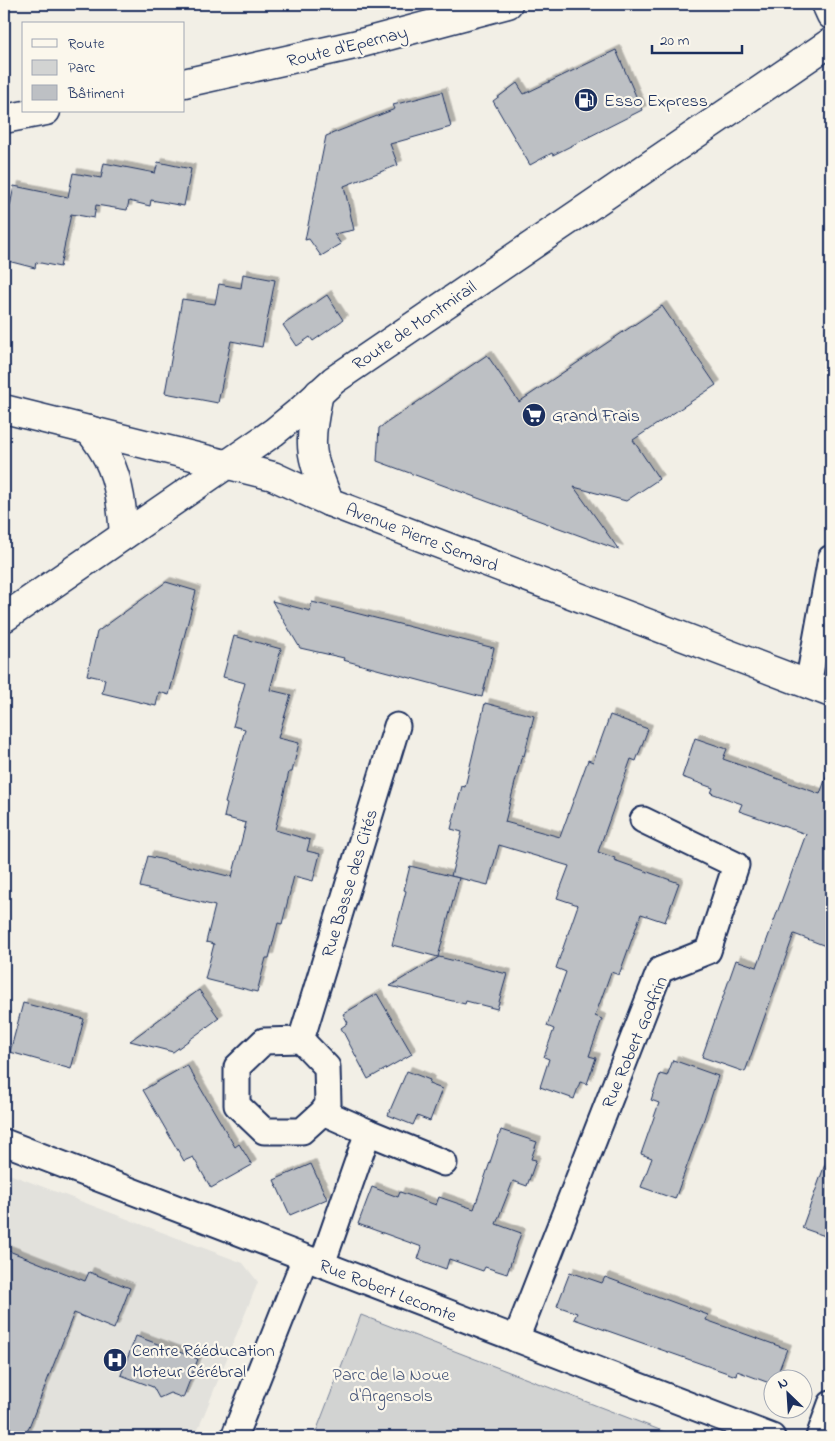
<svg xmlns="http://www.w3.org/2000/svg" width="835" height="1441" viewBox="0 0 835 1441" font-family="'Indie Flower',sans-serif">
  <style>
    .built { fill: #e2e1dc }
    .green { fill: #d2d3d2; stroke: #768198 }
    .building { fill: #bdc0c4; stroke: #1b2f5e; filter: url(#shadow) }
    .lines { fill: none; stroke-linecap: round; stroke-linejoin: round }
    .minor-casing { stroke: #1b2f5e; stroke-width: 29 }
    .secondary-casing { stroke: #1b2f5e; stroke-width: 31 }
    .minor { stroke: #fbf7ec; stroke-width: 25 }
    .secondary { stroke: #fbf7ec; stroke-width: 28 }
    .labels { text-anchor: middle; stroke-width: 4.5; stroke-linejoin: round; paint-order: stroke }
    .street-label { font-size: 18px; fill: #1b2f5e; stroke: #fbf7ec }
    .poi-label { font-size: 18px; fill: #1b2f5e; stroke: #fbf7ec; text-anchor: start }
    .park-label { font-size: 18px; fill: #49587b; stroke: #fbf7ec }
  </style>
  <defs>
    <filter id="shadow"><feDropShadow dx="4.5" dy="-4.5" stdDeviation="0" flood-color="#0004"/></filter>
  </defs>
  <rect width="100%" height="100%" fill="#f2efe6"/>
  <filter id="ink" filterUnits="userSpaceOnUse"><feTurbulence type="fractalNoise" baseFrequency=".02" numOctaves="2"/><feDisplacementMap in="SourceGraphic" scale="10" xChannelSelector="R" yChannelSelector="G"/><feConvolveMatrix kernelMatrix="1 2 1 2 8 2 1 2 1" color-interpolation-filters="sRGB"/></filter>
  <g filter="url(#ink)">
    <polygon class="built" points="4,1172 243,1263 258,1282 195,1437 4,1437"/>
    <polygon class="green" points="361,1315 678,1437 314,1437"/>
    <g class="building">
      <polygon points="616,50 642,110 553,155 552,153 530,165 493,101 517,83 524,94"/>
      <polygon points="442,92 451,127 390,144 398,165 344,186 354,230 334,234 341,244 321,256 309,239 305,240 326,136 395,109 393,105"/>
      <polygon points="158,162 191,169 184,206 151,200 150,206 129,201 127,210 96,205 94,218 71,214 60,267 36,262 35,268 4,260 4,205 10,206 14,186 68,197 73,173 101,178 104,163 155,173"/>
      <polygon points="243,274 275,280 262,347 231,341 218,403 165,393 182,299 215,304 219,284 241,288"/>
      <polygon points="327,295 343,320 313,341 310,337 297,346 283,325"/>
      <polygon points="662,306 716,385 633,440 659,479 626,501 574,487 619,550 377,461 379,428 487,355 519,402"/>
      <polygon points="166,582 196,591 169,695 159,692 156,706 102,693 105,679 87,675 97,632"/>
      <polygon points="272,601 310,611 312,602 494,648 482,697 343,660 344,658 300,648"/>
      <polygon points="234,636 281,649 270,690 291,695 278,738 299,743 292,772 289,772 275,830 310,840 307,851 320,854 313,881 294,876 282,924 278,923 269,958 266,958 257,992 205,979 214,944 206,942 215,906 140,887 148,856 232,877 246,823 224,817 227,804 225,803 245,729 233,726 245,683 223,677"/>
      <polygon points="485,703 534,716 524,756 522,755 505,822 560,837 588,760 593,762 610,715 648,729 636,761 631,759 598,852 615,858 614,860 679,883 665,922 641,914 619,975 611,972 595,1016 602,1019 589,1056 596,1058 587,1084 580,1082 574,1099 540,1087 549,1059 544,1057 554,1029 547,1026 566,972 556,968 578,905 557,898 569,866 499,845 488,885 451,876 462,832 451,829 462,786 465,787"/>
      <polygon points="695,738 727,749 723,759 820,794 828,772 831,773 831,948 794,934 745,1072 702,1057 736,960 757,967 806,834 739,811 742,804 711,793 713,788 682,777"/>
      <polygon points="410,866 459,878 438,957 392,945 406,891 404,890"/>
      <polygon points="439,957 507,974 497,1009 466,1001 465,1004 390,986"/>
      <polygon points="199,990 219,1018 173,1052 130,1041"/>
      <polygon points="377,994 412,1054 368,1079 341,1028 348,1023 343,1014"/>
      <polygon points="23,1003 84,1019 71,1069 10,1052"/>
      <polygon points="673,1060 718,1076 704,1119 675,1199 641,1187 652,1158 641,1154 659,1103 651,1100 660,1074 667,1076"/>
      <polygon points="187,1065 235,1147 239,1144 252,1165 211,1188 193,1157 184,1161 143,1090"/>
      <polygon points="407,1071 430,1080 429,1084 442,1089 430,1121 417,1116 413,1125 388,1115"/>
      <polygon points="501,1130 537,1142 531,1159 536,1160 527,1186 513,1181 496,1224 521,1233 507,1274 485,1267 483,1271 449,1259 446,1269 418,1259 422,1247 358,1224 372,1187 398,1197 400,1192 436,1205 439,1197 474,1209"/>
      <polygon points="828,1156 831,1156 831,1238 802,1228"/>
      <polygon points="311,1164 327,1199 290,1215 274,1180"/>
      <polygon points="4,1249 85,1281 89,1272 130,1288 114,1329 74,1313 25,1437 4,1437"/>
      <polygon points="570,1272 602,1283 605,1277 708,1315 706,1320 787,1349 776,1378 772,1378 772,1384 737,1371 736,1376 574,1319 577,1313 557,1306"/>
      <polygon points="136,1336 198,1359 183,1398 170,1393 159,1398 153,1387 121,1375"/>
    </g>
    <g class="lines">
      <g class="minor-casing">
        <g id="minor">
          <polyline points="808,685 831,558"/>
          <polyline points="301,1040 397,726"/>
          <polygon points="301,1040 327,1067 328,1104 323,1112 302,1131 264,1131 237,1105 237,1067 264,1041"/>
          <polyline points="323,1112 368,1132 444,1163"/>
          <polyline points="4,1142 772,1437"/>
          <polyline points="322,1264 368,1132"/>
          <polyline points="516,1339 660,970 708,951 736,865 643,820"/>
          <polyline points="234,1437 305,1258"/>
          <polyline points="819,1437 831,1404"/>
        </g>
      </g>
      <g class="secondary-casing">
        <g id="secondary">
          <polyline points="826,4 831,15"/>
          <polyline points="184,83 354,45 508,4"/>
          <polyline points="4,119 46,111"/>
          <path d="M319 393C316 408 312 424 312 440 311 461 322 482 329 502"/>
          <polyline points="4,409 273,476 329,502 831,693"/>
          <path d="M89 430C96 439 103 449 108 459 120 483 122 509 124 535"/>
          <polyline points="4,618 274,432 301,410 334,380 831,42"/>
        </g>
      </g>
      <use href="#minor" class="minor"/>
      <use href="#secondary" class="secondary"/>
    </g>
  </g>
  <defs>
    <g id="fuel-disc" transform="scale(1.25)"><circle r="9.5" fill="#1b2f5e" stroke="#fbf7ec"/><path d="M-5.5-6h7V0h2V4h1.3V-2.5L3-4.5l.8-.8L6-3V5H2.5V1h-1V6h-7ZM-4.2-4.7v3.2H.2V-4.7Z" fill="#fff"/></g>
    <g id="supermarket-disc" transform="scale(1.25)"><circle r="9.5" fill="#1b2f5e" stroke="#fbf7ec"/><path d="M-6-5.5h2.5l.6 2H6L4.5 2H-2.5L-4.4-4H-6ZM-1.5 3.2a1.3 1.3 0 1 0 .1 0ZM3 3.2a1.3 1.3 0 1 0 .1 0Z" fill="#fff"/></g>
    <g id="hospital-disc" transform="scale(1.25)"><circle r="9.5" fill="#1b2f5e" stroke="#fbf7ec"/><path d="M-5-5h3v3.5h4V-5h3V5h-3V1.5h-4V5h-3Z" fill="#fff"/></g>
  </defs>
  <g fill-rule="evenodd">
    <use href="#fuel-disc" x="586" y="100"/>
    <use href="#supermarket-disc" x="534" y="415"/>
    <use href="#hospital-disc" x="115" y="1360"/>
  </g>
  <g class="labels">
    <g class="street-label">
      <text transform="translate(347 46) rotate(-14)" y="6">Route d'Epernay</text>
      <text transform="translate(414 325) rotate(-34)" y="6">Route de Montmirail</text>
      <text transform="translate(422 537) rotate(21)" y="6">Avenue Pierre Semard</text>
      <text transform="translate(349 883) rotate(-73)" y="6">Rue Basse des Cités</text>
      <text transform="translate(634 1042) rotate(-67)" y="6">Rue Robert Godfrin</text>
      <text transform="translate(388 1290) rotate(21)" y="6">Rue Robert Lecomte</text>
    </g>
    <g class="poi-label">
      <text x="604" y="106">Esso Express</text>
      <text x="552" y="421">Grand Frais</text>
      <text x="132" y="1356">Centre Rééducation<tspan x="132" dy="21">Moteur Cérébral</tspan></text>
    </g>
    <g class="park-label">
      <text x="391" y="1380">Parc de la Noue<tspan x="391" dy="21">d'Argensols</tspan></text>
    </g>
  </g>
  <rect width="835" height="1441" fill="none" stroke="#fbf7ec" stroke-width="20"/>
  <rect x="10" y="10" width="815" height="1421" fill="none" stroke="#1b2f5e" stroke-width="2" filter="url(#ink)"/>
  <rect x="22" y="22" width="162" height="90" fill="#fbf7ec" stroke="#a1a7b3"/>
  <rect x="32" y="39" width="25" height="8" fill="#fbf7ec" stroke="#a1a7b3"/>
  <text x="68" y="48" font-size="15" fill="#1b2f5e">Route</text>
  <rect x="32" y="60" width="25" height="15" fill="#d2d3d2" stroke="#a1a7b3"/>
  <text x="68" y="72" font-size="15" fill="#1b2f5e">Parc</text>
  <rect x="32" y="85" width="25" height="15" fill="#bdc0c4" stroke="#a1a7b3"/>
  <text x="68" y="98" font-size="15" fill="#1b2f5e">Bâtiment</text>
  <g transform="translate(788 1394) rotate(335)"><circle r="24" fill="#fbf7ec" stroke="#a1a7b3"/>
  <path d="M0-4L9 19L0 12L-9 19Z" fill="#1b2f5e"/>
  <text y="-8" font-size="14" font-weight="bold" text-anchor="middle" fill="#1b2f5e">N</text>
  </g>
  <path d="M652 45v8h90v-8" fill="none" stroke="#1b2f5e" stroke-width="2.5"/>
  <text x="660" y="45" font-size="15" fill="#1b2f5e" stroke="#fbf7ec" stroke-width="4" paint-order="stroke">20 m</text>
</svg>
